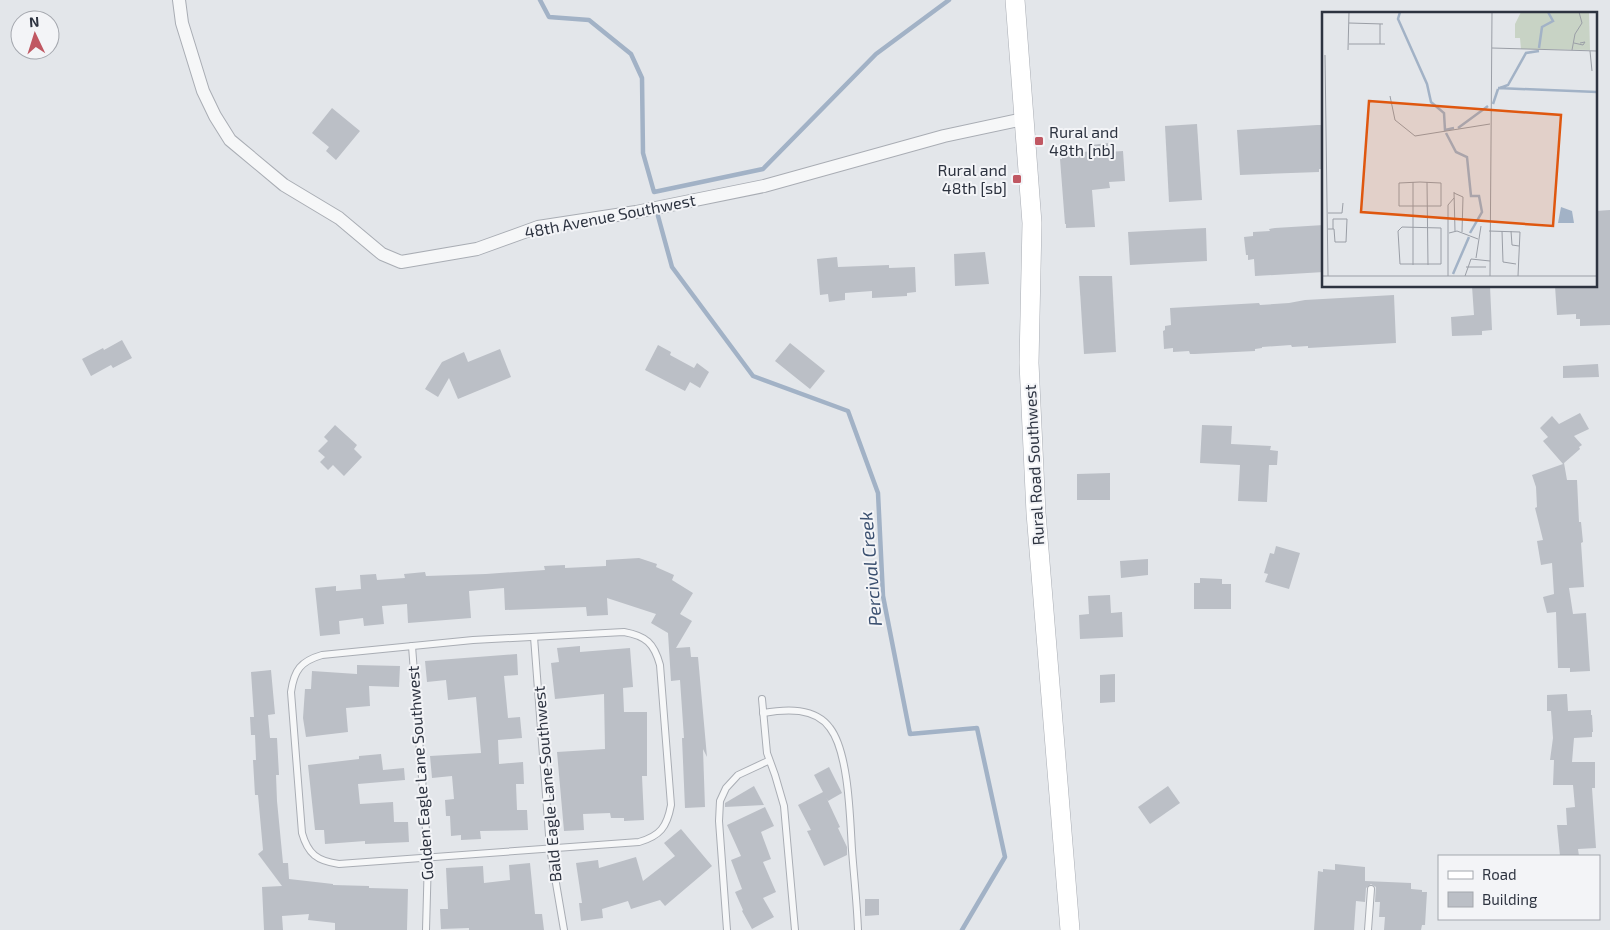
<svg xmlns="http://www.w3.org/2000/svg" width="1610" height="930" viewBox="0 0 1610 930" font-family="'Exo 2',sans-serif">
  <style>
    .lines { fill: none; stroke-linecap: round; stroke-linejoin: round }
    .stream { stroke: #a2b2c6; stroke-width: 4.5 }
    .building { fill: #bbbfc6 }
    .lane-casing { stroke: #a9adb4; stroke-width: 8 }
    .street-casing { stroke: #a9adb4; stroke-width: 14 }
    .secondary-casing { stroke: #a9adb4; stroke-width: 20 }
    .lane { stroke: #f6f7f8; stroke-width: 6 }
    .street { stroke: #f6f7f8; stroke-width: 12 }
    .secondary { stroke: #fff; stroke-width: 19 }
    .poi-dot { fill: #c05762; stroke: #f3f4f7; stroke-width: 2 }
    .labels { text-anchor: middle; stroke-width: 4; stroke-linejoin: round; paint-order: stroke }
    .poi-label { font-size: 16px; fill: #2d3340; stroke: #f3f4f7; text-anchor: start }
    .street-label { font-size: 16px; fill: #2d3340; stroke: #f3f4f7 }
    .water-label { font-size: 18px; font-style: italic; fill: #3b5070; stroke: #f3f4f7 }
    .inset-river { fill: none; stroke: #a2b2c6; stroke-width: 2.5 }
    .inset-road { fill: none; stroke: #9a9ea6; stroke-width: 1 }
    .view { fill: #df570f; fill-opacity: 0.15; stroke: #df570f; stroke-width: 2.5 }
    .inset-edge { fill: none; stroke: #2d3340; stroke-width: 2.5 }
  </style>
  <rect width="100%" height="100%" fill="#e3e6ea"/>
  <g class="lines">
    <g class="stream">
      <polyline points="540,0 549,17 589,20 631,54 642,78 643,153 654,192 763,169 876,54 949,0"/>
      <polyline points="658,216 672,267 753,376 848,411 878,493 883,596 910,734 977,728 1005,857 962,930"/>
    </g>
  </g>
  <g class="building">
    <polygon points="332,108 360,131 336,160 326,151 329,147 312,133"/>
    <polygon points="1197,124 1202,200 1169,202 1165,126"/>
    <polygon points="1317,125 1324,125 1324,169 1319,169 1319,172 1240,175 1237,130"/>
    <polygon points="1108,143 1108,152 1123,151 1125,181 1109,182 1110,188 1092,190 1095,227 1066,228 1066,224 1065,224 1060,159 1062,159 1062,155 1091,151 1091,145"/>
    <polygon points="1610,210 1610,325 1580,326 1580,319 1576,319 1576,314 1557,315 1555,286 1596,286 1596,211"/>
    <polygon points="1324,225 1324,272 1255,276 1254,259 1248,260 1248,255 1246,255 1244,237 1253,236 1253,232 1270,231 1269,229 1275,228"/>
    <polygon points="1206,228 1207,261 1130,265 1128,232"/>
    <polygon points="985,252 989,284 955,286 954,254"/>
    <polygon points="837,257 838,267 889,265 889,268 915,267 916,292 907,293 907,296 872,298 872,291 845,293 845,300 829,302 828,294 820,295 817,259"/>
    <polygon points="1079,276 1112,276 1116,352 1084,354"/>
    <polygon points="1472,286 1490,286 1492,330 1482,331 1482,335 1452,336 1451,317 1474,315"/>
    <polygon points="1394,295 1396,343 1308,348 1308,346 1292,347 1291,345 1262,347 1262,348 1255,349 1255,351 1195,354 1190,354 1189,351 1173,352 1173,348 1164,349 1163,331 1165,330 1165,326 1171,325 1170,308 1259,303 1260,305 1289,303 1305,300"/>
    <polygon points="122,340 132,358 113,368 111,365 91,376 82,359 103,348 104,350"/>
    <polygon points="790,343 825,371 810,389 775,361"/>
    <polygon points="658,345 671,352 670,355 694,368 697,363 709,372 700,388 690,382 685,391 645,370"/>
    <polygon points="500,349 511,377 458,399 449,378 438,397 425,389 442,362 464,352 468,362"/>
    <polygon points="1598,364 1599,377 1563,378 1563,366"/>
    <polygon points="1580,413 1589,429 1574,436 1582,445 1579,447 1580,449 1564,463 1567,480 1577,480 1579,522 1581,522 1583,542 1581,543 1584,587 1569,588 1573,614 1586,613 1590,671 1570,672 1570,668 1558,668 1556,612 1547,613 1543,597 1554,594 1552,563 1541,565 1537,541 1543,540 1535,508 1537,507 1536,487 1532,475 1563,464 1543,441 1548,437 1540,428 1552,416 1559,424"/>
    <polygon points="335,425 357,445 354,449 362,457 344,476 333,465 328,470 320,462 325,457 318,451 328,441 324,437"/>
    <polygon points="1202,425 1232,426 1231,444 1271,446 1270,450 1278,451 1277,465 1269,465 1267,502 1238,501 1240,465 1200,463"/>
    <polygon points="1110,473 1110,500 1077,500 1077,474"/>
    <polygon points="1276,546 1300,553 1289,589 1265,582 1268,574 1264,573 1270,553 1274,554"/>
    <polygon points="639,558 657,564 656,567 674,575 672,580 693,593 680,614 692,621 676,648 690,647 691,657 698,657 707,757 703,749 705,807 685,808 682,738 684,738 680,680 671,681 668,633 651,623 656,614 607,598 608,615 587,616 586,607 505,610 504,588 469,591 471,618 408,623 407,604 382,606 384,624 364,626 363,618 339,621 340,634 320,636 315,588 336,586 336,591 361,589 360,575 376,574 377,580 405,578 404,574 425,572 426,576 486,574 545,570 544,566 565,565 565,568 606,566 606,560"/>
    <polygon points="1148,559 1148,575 1121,578 1120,561"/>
    <polygon points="1200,578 1222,579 1222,584 1231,584 1231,609 1194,609 1194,583 1200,583"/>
    <polygon points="1110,595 1111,613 1122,612 1123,637 1080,639 1079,615 1089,614 1088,596"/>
    <polygon points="580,646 580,652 630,648 633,687 623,688 624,712 647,712 647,776 642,776 644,820 624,821 624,818 611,818 610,813 583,814 584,830 564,831 557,752 605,749 604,694 555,699 551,663 559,662 557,648"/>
    <polygon points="517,654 518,675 504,676 508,718 520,717 522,738 498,740 499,764 523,762 524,784 516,784 517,810 527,810 528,830 480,831 481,839 461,840 461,835 451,836 450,816 446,816 445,800 454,799 452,776 432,778 430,756 481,753 476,697 448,700 446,680 427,682 425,661"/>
    <polygon points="357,665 400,666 399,687 369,686 370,706 346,708 348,732 306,737 303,718 305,689 311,689 312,671 357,674"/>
    <polygon points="271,670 275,714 268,715 270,738 277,738 279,775 276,775 277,801 283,863 288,863 289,879 333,884 333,885 369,886 369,888 408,889 407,930 335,930 335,923 308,920 309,914 282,916 283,930 264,930 262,887 282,886 258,854 263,850 258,795 255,795 253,760 256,760 255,735 251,735 250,717 254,717 251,672"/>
    <polygon points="1115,674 1115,702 1100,703 1100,675"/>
    <polygon points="1567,694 1568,711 1591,710 1591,715 1592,715 1593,732 1592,732 1592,737 1574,738 1572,762 1595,762 1595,788 1592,788 1596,848 1578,849 1579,856 1560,856 1557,825 1567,825 1566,808 1575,807 1573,785 1553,785 1554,760 1550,760 1553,738 1551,711 1547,711 1547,695"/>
    <polygon points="381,754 383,770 404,768 405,780 358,784 360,804 393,802 394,822 408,822 409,842 365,844 365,841 325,844 324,830 315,830 308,765 359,759 359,756"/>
    <polygon points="829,767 842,793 828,801 826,797 840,827 838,828 847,847 847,855 824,866 807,831 811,830 798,805 823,792 814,775"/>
    <polygon points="754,786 764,805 725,807 725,803"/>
    <polygon points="1168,786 1180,803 1150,824 1138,807"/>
    <polygon points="765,807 774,826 761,832 771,859 763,862 776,892 763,898 774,917 752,929 742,911 743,910 735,892 742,889 731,860 741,856 727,825"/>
    <polygon points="681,829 712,866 665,906 660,900 631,909 628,901 602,909 603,918 581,921 579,903 582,903 576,863 598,860 599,868 636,857 643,881 675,856 664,843"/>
    <polygon points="530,863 535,914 542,914 544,930 469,930 469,928 441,929 440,909 448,909 446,868 483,866 484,883 510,880 509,865"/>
    <polygon points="1335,864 1365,867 1365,881 1411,883 1411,889 1422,890 1422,892 1427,892 1425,925 1422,925 1421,930 1384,930 1385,917 1379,917 1380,902 1375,902 1376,887 1371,884 1366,888 1365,902 1356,901 1354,930 1314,930 1318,871 1323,872 1323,869 1335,870"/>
    <polygon points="865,899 879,899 879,915 865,916"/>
  </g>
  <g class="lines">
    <g class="lane-casing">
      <g id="lane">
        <path d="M624 632C646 636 654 643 660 665L671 805C667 827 660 836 639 842L339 864C317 861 308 854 302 833L291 692C294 670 301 661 322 655L473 640Z"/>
        <polyline points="534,637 550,848 564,930"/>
        <polyline points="412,646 428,857 426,930"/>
        <polyline points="762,699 767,753 775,775 784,806 795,930"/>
        <path d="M763 713C786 709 815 707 830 728 849 753 850 819 852 850 854 877 857 903 858 930"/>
        <polyline points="727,930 719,821 720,801 726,788 738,775 768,761"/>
        <polyline points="1368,930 1371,889"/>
      </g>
    </g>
    <g class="street-casing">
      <polyline id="street" points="179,0 182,23 203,91 215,116 230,140 284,185 339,218 382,254 401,262 477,249 538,227 636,212 764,186 944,136 1023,119"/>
    </g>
    <g class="secondary-casing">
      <polyline id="secondary" points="1015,0 1032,223 1029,363 1036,513 1070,930"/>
    </g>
    <use href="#lane" class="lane"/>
    <use href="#street" class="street"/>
    <use href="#secondary" class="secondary"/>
  </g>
  <g class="poi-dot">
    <rect x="1034" y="136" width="10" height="10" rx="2.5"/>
    <rect x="1012" y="174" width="10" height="10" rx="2.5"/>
  </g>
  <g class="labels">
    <g class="poi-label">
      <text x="1049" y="138">Rural and<tspan x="1049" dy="18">48th [nb]</tspan></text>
      <text x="1007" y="176" text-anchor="end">Rural and<tspan x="1007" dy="18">48th [sb]</tspan></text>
    </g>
    <g class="street-label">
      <text transform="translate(610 216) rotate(-11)" y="6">48th Avenue Southwest</text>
      <text transform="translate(1034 465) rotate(-93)" y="6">Rural Road Southwest</text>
      <text transform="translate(420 773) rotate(-94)" y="6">Golden Eagle Lane Southwest</text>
      <text transform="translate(547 784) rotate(-95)" y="6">Bald Eagle Lane Southwest</text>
    </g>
    <g class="water-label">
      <text transform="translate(871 569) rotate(-95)" y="6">Percival Creek</text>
    </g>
  </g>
  <g transform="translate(1322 12)">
    <rect width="275" height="275" fill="#e3e6ea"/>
    <path d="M199 0H267L268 38 199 37 198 26H193V12Z" fill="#c8d3c5"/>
    <path d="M239 195 250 199 252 211H236Z" fill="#a2b2c6"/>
    <path class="inset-river" d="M78 0 76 7 105 72 109 90 122 101 123 118 132 116M217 36 220 15 231 9 226 0M176 76 275 80M178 76 186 73 204 41 217 39M171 92 176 77M136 116 166 94M124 121 134 140 145 145 149 184H157L160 200 148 221M131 262 147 225"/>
    <path class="inset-road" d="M27 11 61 12M252 31 261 33 263 30 258 31M27 32H63M58 32V12M170 36 275 39M26 38 27 0M250 38 253 22 260 11 257 0M268 39 270 59M3 43 6 264M68 84 73 108 93 124 168 112M91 170V253M98 170 119 171V194H77V171ZM105 170 106 253M132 180 133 219M132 181 141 185 140 220M6 201H20L21 191M80 215 119 216V252H78L76 219ZM6 217H12L13 230H24L25 207H11V217M167 219 198 220 196 264M180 219 181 250 194 252M189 219 190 233 197 234M127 221 135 219 156 227M154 246 159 214M144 255H164M0 264H168L170 0M126 264V193L132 186M143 264 149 247 168 249M168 264H275"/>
    <path class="view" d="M47 89 239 103 231 214 39 200Z"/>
    <rect width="275" height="275" class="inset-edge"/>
  </g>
  <rect x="1438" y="855" width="162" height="65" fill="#f3f4f7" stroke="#a4a7ae"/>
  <rect x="1448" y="871" width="25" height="8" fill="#ffffff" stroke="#a4a7ae"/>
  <text x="1482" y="880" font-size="15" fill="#2d3340">Road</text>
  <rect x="1448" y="892" width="25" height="15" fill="#bbbfc6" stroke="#a4a7ae"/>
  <text x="1482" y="905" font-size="15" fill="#2d3340">Building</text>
  <g transform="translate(35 35) rotate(356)"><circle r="24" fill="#f3f4f7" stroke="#a4a7ae"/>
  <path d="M0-4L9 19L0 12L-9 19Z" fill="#c05762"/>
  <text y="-8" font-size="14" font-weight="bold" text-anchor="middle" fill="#2d3340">N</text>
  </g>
</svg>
